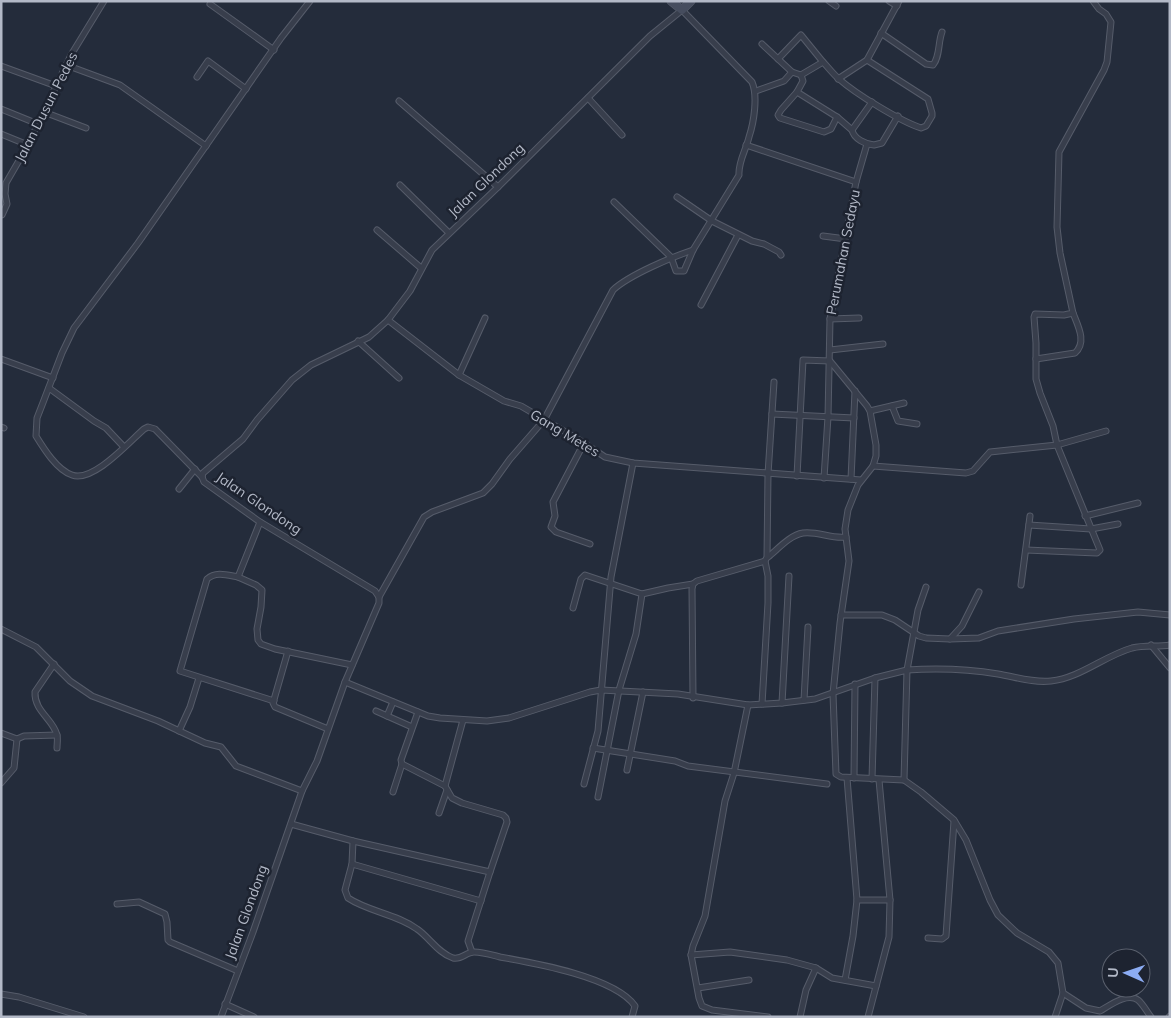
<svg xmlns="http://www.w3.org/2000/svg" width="1171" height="1018" viewBox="0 0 1171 1018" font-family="Mulish,sans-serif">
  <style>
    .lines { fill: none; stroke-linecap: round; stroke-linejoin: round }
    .minor-casing { stroke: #565c6a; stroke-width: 7 }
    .secondary-casing { stroke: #565c6a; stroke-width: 9 }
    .minor { stroke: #383e4c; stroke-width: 5 }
    .secondary { stroke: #464d5e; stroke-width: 8 }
    .labels { text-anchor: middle; stroke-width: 5; stroke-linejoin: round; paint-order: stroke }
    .street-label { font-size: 14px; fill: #b3b9c7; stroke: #1d2330 }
  </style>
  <rect width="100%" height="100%" fill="#242c3b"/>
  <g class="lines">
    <g class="minor-casing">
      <g id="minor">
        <polyline points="829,1 836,6"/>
        <polyline points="889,1 897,6"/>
        <polyline points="210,4 274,50"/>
        <path d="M881 33 926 64 933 65C940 57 938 42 942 32"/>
        <polyline points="762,44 792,72"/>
        <polyline points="778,59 801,35 823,62"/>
        <polyline points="66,65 120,85 206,146"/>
        <polyline points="1,66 56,86"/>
        <polyline points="801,75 803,81 797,92 837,117 852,130"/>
        <polyline points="197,77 208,61 246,89"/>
        <polyline points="838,79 867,60 899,1"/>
        <path d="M756 91 784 81 792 72 801 75 823 62C828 67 833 74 839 79 856 94 900 121 921 128L926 126 932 116V113L928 99 867 60"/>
        <polyline points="797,92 781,110 778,115 780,118 824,132 831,129 837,117"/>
        <polyline points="588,98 622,135"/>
        <polyline points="399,101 498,187"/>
        <path d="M872 102 852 130C854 139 865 144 874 145L882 143 898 116"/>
        <polyline points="1,109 38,124"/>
        <polyline points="44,112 86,128"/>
        <polyline points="1,134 28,145"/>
        <polyline points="746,145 856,182"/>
        <polyline points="400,185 449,233"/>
        <polyline points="677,197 712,221 752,241 764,244 779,252 781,255"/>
        <polyline points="1,215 2,215 7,204 5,194 6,183 28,145 71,55 104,1"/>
        <polyline points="377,230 421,268"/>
        <polyline points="823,236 846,239"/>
        <polyline points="701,305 738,235"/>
        <polyline points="830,319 859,318"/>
        <polyline points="388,320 459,375 504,401 521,406 581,441 605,457 633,463 861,480"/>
        <polyline points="358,341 399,378"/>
        <polyline points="830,350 883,344"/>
        <polyline points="1,359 53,378"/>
        <path d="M1036 359 1075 353C1087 342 1078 326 1073 313"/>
        <polyline points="459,375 485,318"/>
        <polyline points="49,388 94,421 106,428 124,447"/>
        <polyline points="892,406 898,421 917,424"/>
        <polyline points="870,411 904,403"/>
        <polyline points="772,414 854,418"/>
        <polyline points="1,427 4,428"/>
        <polyline points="584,443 553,502 555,516 551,527 556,532 590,544"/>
        <polyline points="873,466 966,473 973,471 990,452 1057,445 1106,431"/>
        <polyline points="797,476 803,360 830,361 867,406 870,411 876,445 876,456 873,466 858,485 848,510 845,529 849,561 840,623 833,694 836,774 841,777 904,780 921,792 954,820 966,840 990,900 998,915 1017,933 1049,952 1058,963 1063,993 1055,1017"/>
        <path d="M202 477 155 429 148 427 144 429C129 442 93 483 72 475 57 470 44 449 36 436L37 418 44 400 62 353 74 328 138 243 281 38 310 1"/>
        <polyline points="824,478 828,417 830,319 856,182 867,144"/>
        <polyline points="851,479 855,391"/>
        <polyline points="179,489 195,469"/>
        <polyline points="1085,516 1138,503"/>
        <path d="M260 522 238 577C227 575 216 571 207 579L180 671 274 701"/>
        <polyline points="1029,525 1091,529 1118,524"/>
        <polyline points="1026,550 1097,553 1100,550 1057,445 1053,426 1040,393 1036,379 1036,343 1034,317 1035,314 1064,315 1073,313 1060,253 1057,227 1059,152 1104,70 1107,62 1111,22 1106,14 1099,9 1093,1"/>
        <path d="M768 557C778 549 790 535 803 533 818 531 831 539 846 537"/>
        <polyline points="238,577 256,585 262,590 261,607 257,629 258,640 261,644 275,649 352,665"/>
        <polyline points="1021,585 1030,516"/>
        <path d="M926 587 918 610 907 670C937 668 968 669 998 674 1016 677 1033 683 1051 681 1080 678 1104 656 1132 648 1145 645 1157 647 1170 645"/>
        <polyline points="642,594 668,588 693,584"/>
        <path d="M379 597 424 517 432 512 483 493 492 484 510 459 544 420 613 290C629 275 672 257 693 250"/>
        <polyline points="573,608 581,579 585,575 642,594 636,634 619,690 598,797"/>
        <polyline points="841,615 882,615 895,620 919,636 926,638 950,639 962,626 979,592"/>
        <polyline points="1,629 36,647 70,681 92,696 158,721 205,743 221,747 236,766 302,791"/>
        <polyline points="950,639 979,638 998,631 1074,619 1138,612 1170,615"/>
        <polyline points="1151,645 1170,668"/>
        <polyline points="288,651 273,703 275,707 328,729"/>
        <path d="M54 664 35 692C34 711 53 719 57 735 58 739 57 744 57 748"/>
        <polyline points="345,682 428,716 440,718 487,721 509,718 590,692 601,690 678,694 748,705 782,703 815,699 875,678 907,670 904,780"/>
        <polyline points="693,698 692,589 693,584 697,581 765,561 767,557 768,474 774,382"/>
        <polyline points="804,700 808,627"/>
        <polyline points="782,703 789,576"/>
        <polyline points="762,704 768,603 768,576 765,561"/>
        <polyline points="748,705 734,773 725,801 705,916 693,946 691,955 699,998 702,1006 712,1010 768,1017"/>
        <polyline points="376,711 412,727"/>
        <polyline points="387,716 393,702"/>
        <polyline points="179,731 190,707 199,678"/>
        <polyline points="1,733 17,739 24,736 57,735"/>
        <polyline points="593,748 675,761 688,766 827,784"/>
        <polyline points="627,770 643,692"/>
        <polyline points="854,778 855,684"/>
        <polyline points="872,779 875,678"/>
        <polyline points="1,783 14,768 17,739"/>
        <polyline points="584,784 598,731 611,577 633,463"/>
        <polyline points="445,786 463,720"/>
        <polyline points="393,792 402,764"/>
        <polyline points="439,813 447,790"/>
        <path d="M291 824 353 841 352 864 345 890 348 898C369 912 397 914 417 929 429 937 438 953 453 958 462 960 466 952 474 952 483 952 492 955 500 957 534 963 615 977 635 1006L632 1017"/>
        <polyline points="353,841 490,872 507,822 506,818 503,815 462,803 452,798 445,786 402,764 401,760 418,712"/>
        <polyline points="352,864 481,901"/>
        <polyline points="857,900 890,900"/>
        <polyline points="117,904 139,902 165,914 167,922 168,940 170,942 238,971"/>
        <polyline points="928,938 942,939 946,936 954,821"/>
        <polyline points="472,952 468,941 490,872"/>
        <polyline points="691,955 730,952 787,960 816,968 832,978 876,986"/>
        <polyline points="845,980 853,936 857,900 847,778"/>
        <polyline points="698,988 749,980"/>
        <path d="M1063 993 1086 1008 1100 1011C1109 1006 1127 992 1138 1000 1143 1004 1147 1012 1151 1017"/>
        <polyline points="1,994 19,997 84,1017"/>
        <polyline points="225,1004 254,1017"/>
        <path d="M221 1017 253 932 302 791 317 761 345 682 379 603V597L375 591 260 522 204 482 202 477 203 473 243 439 257 420 292 380 311 365 369 337 388 320 410 291 432 250 498 187 650 36 682 10 752 82C758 96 754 122 749 137 746 150 738 162 739 175L693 250 684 271H676L671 257 614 202"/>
        <polyline points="800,1017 806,990 816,968"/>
        <polyline points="868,1017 889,937 890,900 879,780"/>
        <polyline points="1169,1017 1170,1016"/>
      </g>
    </g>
    <g class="secondary-casing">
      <polyline id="secondary" points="671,1 682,10 691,1"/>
    </g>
    <use href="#minor" class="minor"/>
    <use href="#secondary" class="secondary"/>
  </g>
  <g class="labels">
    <g class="street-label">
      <text transform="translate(46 107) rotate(-63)" y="5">Jalan Dusun Pedes</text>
      <text transform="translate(486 180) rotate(-44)" y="5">Jalan Glondong</text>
      <text transform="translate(843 252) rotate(-79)" y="5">Perumahan Sedayu</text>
      <text transform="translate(565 433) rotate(31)" y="5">Gang Metes</text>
      <text transform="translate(259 503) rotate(34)" y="5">Jalan Glondong</text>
      <text transform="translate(246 912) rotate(-70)" y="5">Jalan Glondong</text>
    </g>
  </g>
  <rect width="1171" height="1018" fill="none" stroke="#b3b9c7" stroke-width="5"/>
  <g transform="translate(1126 973) rotate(272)"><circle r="24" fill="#1d2330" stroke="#595f6c"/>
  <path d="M0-4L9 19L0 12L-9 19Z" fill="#8cacf3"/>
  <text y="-8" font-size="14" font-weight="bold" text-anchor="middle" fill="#b3b9c7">U</text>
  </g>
</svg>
